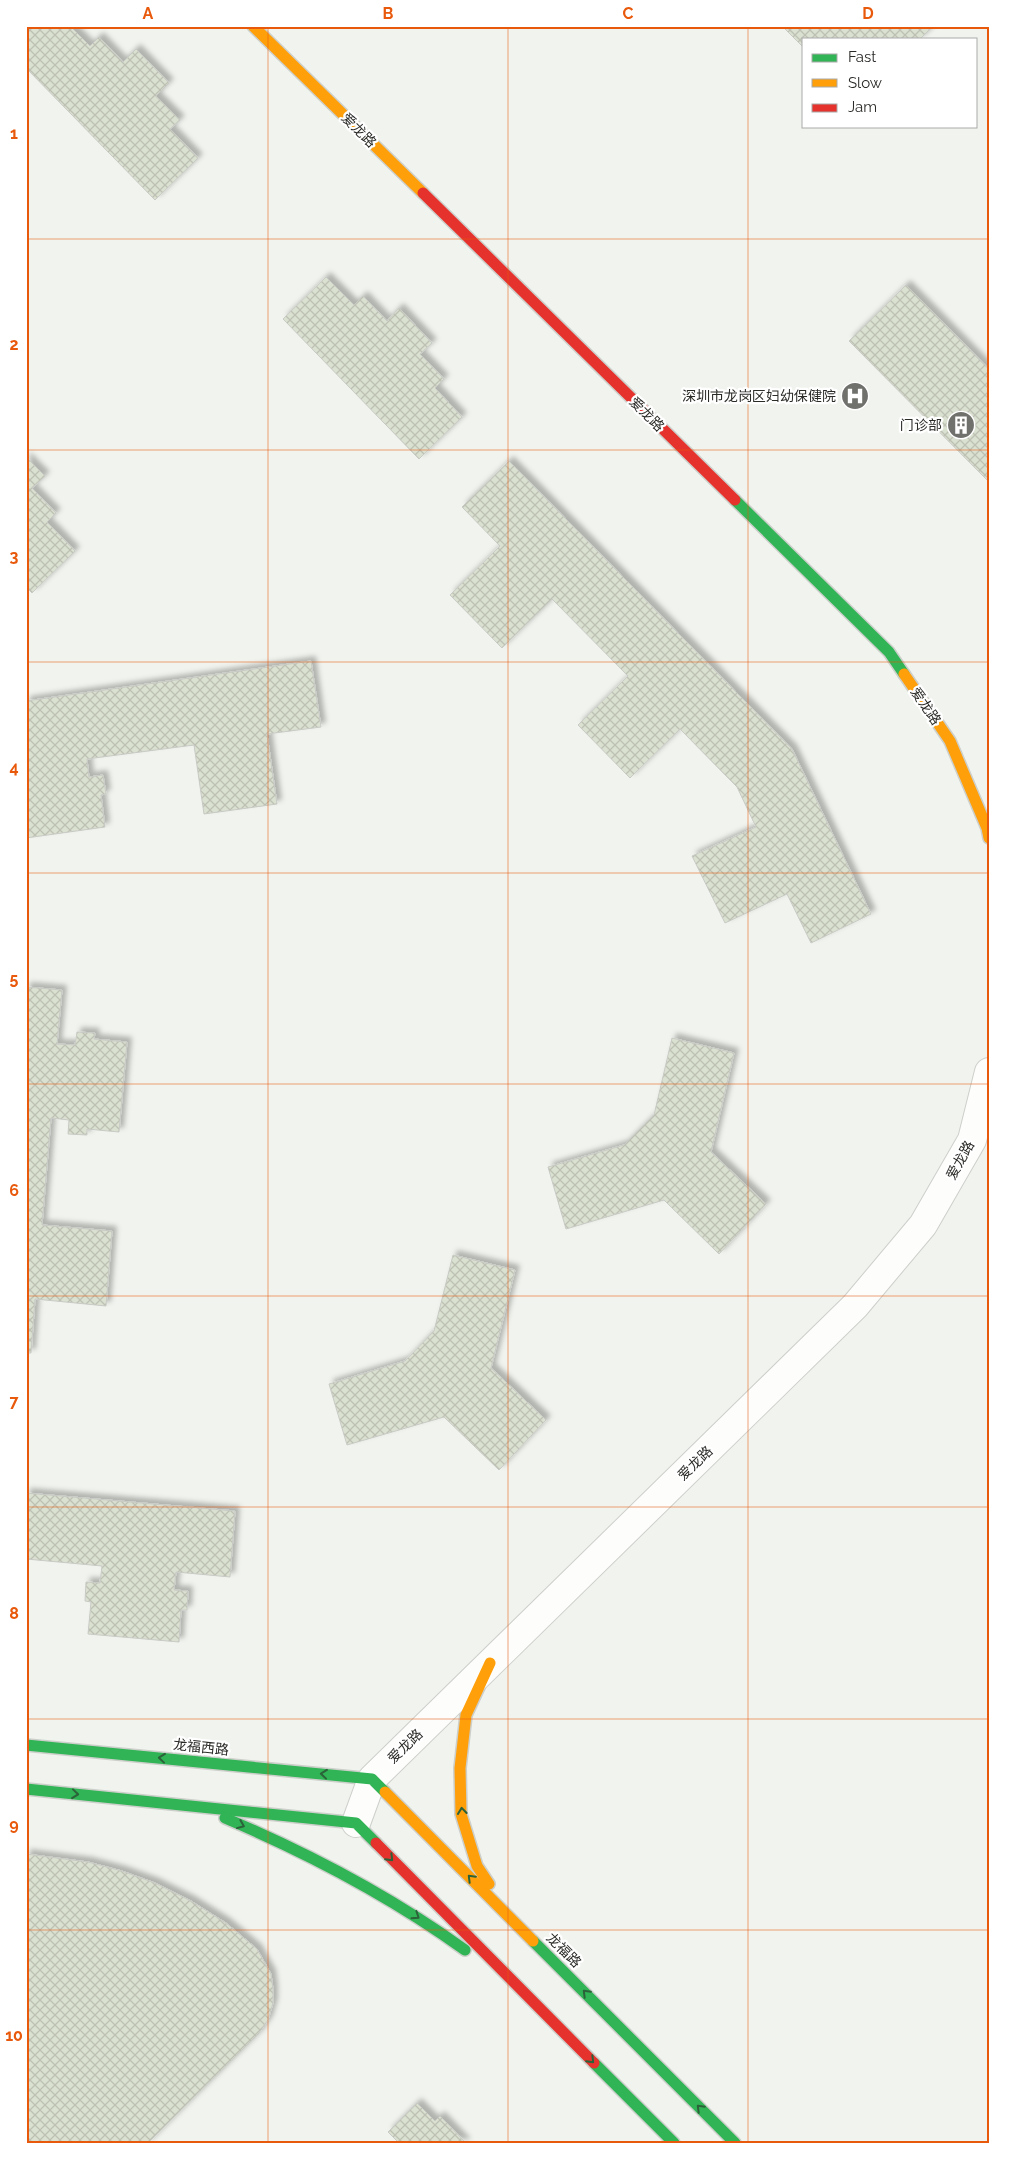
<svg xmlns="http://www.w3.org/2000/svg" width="1015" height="2169" viewBox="0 0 1015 2169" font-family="Raleway,'Noto Sans SC',sans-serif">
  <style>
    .building { fill: url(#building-cross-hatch); stroke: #c8cac5; filter: url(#shadow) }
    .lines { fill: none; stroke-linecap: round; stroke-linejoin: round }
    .street-casing { stroke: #cdcfcb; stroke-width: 30 }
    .fast-casing { stroke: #cdcfcb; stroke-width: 14 }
    .slow-casing { stroke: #cdcfcb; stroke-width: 14 }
    .jam-casing { stroke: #cdcfcb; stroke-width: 14 }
    .street { stroke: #fdfdfc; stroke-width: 28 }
    .fast { stroke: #30b455; stroke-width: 11 }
    .slow { stroke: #ff9f0a; stroke-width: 11 }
    .jam { stroke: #e5322d; stroke-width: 11 }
    .oneway { stroke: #2c6239 }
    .grid { fill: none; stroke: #e8590c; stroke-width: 1; stroke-opacity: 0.55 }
    .labels { text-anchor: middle; stroke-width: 4.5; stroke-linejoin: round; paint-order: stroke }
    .street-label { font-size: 14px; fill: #2a2b27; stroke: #fff }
    .poi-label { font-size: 14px; fill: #2a2b27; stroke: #fff; text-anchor: end }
    .neatline { fill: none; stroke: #e8590c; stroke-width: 2 }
    .grid-label { font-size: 16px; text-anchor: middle; font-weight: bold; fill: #e8590c }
  </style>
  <defs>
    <pattern id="building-cross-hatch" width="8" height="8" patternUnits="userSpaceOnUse" patternTransform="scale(1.25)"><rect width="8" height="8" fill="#dbe1d1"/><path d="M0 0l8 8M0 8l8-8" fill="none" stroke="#bcc1b3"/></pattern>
    <filter id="shadow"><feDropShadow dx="4.5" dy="-4.5" stdDeviation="2.5" flood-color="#0004"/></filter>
  </defs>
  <rect width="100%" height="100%" fill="#f1f4ee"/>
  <g class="building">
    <polygon points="26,26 70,26 90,46 99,37 123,62 136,49 169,83 156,96 180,120 170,129 198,158 155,200 26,68"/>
    <polygon points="782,26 933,26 920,39 804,39 804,48"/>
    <polygon points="326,277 354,305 363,296 387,321 399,308 432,343 420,354 444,379 435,388 462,417 419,459 283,319"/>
    <polygon points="906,285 989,369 989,482 849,341"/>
    <polygon points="26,457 45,476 32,488 56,513 47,522 75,551 32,593 26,587"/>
    <polygon points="509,461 792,749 871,914 811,943 787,894 725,923 692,856 756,827 737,787 680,729 630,778 578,725 628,676 552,599 502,648 450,595 500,546 462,507"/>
    <polygon points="311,661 321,727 267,734 277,804 204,814 194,745 87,759 89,777 103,775 106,794 101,795 105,827 26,838 26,701"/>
    <polygon points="26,987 62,990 57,1044 75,1045 77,1032 95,1033 94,1039 127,1042 119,1132 87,1129 87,1135 68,1134 69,1120 51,1118 42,1225 112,1231 106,1306 35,1299 31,1353 26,1353"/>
    <polygon points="672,1038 734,1053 711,1152 766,1204 719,1254 664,1200 566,1229 548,1167 624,1145 654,1115"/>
    <polygon points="453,1255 515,1270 491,1368 546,1420 499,1470 444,1417 347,1445 329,1384 405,1361 434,1331"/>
    <polygon points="26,1493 235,1511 230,1577 176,1572 174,1590 188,1591 187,1610 181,1610 179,1642 88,1634 91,1602 85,1601 86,1582 100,1583 102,1566 26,1559"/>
    <polygon points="26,1854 88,1862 122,1871 155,1883 191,1901 226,1923 257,1949 271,1974 273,1989 273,2003 268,2020 259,2033 148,2143 26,2143"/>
    <polygon points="417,2103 435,2121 440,2116 466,2143 399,2143 388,2132"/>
  </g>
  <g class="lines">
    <g class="street-casing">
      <polyline id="street" points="356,1823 372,1779 855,1306 923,1225 972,1140 989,1072"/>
    </g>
    <g class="fast-casing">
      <g id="fast">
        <polyline points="735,500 889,652 904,674"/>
        <polyline points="26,1745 372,1779 385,1792"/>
        <polyline points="26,1789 356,1823 376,1843"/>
        <path d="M225 1818C310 1854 390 1896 465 1950"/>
        <polyline points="533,1941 735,2143"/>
        <polyline points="594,2063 674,2143"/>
      </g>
    </g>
    <g class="slow-casing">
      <g id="slow">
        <polyline points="253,26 423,193"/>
        <polyline points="904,674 950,741 987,828 989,838"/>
        <polyline points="385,1792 533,1941"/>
        <polyline points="489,1884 477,1866 461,1814 460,1768 466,1715 490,1663"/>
      </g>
    </g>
    <g class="jam-casing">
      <g id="jam">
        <polyline points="423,193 735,500"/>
        <polyline points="376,1843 594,2063"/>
      </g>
    </g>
    <use href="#street" class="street"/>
    <use href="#fast" class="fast"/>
    <use href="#slow" class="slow"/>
    <use href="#jam" class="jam"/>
  </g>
  <defs><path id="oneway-chevron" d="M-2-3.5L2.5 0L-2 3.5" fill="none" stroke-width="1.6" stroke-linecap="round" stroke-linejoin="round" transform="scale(1.25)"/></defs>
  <g class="oneway">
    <use href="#oneway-chevron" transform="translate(162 1758) rotate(-174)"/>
    <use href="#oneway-chevron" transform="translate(324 1774) rotate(-174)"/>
    <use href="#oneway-chevron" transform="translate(75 1794) rotate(6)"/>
    <use href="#oneway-chevron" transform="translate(462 1811) rotate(-96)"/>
    <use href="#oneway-chevron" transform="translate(241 1825) rotate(22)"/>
    <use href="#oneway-chevron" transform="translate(390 1858) rotate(45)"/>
    <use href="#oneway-chevron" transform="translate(471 1878) rotate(-135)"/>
    <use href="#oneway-chevron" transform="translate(416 1916) rotate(34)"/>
    <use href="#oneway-chevron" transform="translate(586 1993) rotate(-135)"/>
    <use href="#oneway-chevron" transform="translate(591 2060) rotate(45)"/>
    <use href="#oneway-chevron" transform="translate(700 2108) rotate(-135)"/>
  </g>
  <path class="grid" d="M268 26V2143M508 26V2143M748 26V2143M26 239H989M26 450H989M26 662H989M26 873H989M26 1084H989M26 1296H989M26 1507H989M26 1719H989M26 1930H989"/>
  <defs>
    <g id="hospital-disc" transform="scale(1.4375)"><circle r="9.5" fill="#70716d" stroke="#fff"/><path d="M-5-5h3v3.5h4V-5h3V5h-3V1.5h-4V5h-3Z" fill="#fff"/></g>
    <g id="building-disc" transform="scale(1.4375)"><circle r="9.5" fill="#70716d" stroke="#fff"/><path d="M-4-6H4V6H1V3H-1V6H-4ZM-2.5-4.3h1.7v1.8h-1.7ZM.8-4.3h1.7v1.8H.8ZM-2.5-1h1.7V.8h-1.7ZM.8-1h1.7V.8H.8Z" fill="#fff"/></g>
  </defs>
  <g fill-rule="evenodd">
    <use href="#hospital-disc" x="855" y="396"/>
    <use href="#building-disc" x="961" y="425"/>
  </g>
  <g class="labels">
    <g class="street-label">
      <text transform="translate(359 130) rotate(45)" y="5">爱龙路</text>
      <text transform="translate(647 414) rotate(45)" y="5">爱龙路</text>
      <text transform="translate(926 706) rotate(56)" y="5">爱龙路</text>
      <text transform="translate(960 1160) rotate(-61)" y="5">爱龙路</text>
      <text transform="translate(695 1463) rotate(-44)" y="5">爱龙路</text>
      <text transform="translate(405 1746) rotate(-44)" y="5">爱龙路</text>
      <text transform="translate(201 1747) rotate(6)" y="5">龙福西路</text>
      <text transform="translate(564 1950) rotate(45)" y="5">龙福路</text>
    </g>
    <g class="poi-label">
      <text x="836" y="401">深圳市龙岗区妇幼保健院</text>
      <text x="942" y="430">门诊部</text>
    </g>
  </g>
  <rect width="1015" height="2169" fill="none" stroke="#ffffff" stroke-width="55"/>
  <rect x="802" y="38" width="175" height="90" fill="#ffffff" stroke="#aaaaa9"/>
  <rect x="812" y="54" width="25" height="8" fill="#30b455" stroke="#aaaaa9"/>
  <text x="848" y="62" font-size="15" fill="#2a2b27">Fast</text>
  <rect x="812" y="79" width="25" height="8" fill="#ff9f0a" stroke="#aaaaa9"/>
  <text x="848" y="88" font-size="15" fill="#2a2b27">Slow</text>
  <rect x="812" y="104" width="25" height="8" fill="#e5322d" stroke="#aaaaa9"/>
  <text x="848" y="112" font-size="15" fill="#2a2b27">Jam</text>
  <rect x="28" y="28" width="960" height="2114" class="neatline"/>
  <g class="grid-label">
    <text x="148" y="19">A</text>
    <text x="388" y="19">B</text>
    <text x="628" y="19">C</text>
    <text x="868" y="19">D</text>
    <text x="14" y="139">1</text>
    <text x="14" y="350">2</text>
    <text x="14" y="562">3</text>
    <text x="14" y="773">4</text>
    <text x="14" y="984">5</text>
    <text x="14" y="1196">6</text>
    <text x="14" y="1407">7</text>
    <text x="14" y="1619">8</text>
    <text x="14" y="1830">9</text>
    <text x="14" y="2041">10</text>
  </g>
</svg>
